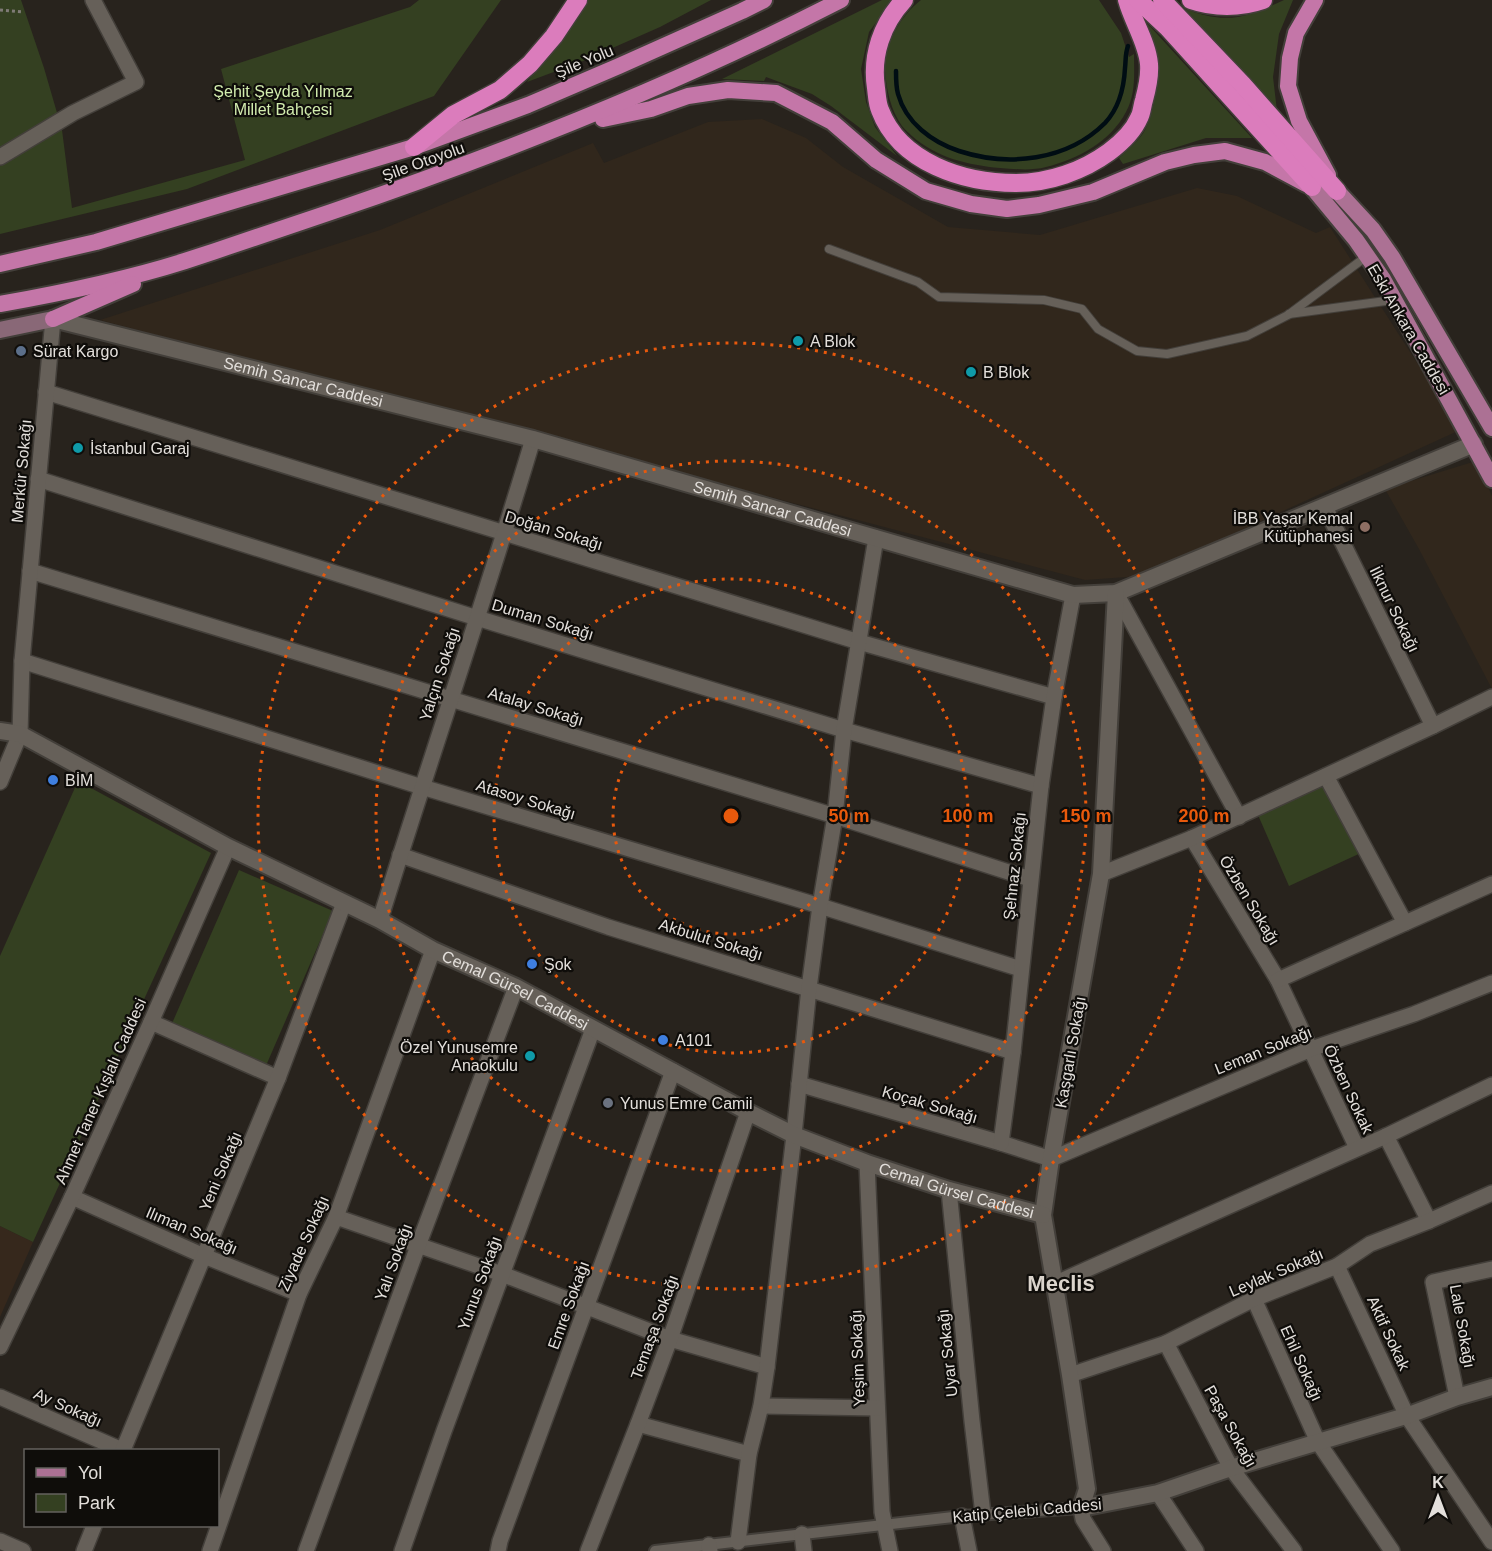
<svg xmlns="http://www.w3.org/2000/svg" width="1492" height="1551" viewBox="0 0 1492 1551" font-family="Helvetica,sans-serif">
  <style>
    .built { fill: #31271c }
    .education { fill: #36281c }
    .green { fill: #344021 }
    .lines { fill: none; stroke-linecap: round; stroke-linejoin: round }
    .stream { stroke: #000d13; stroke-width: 4.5 }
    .service-casing { stroke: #433f3a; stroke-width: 10 }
    .pedestrian-casing { stroke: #433f3a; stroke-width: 14 }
    .minor-casing { stroke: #433f3a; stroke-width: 18 }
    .tertiary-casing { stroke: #433f3a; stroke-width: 20 }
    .secondary-casing { stroke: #433f3a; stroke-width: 20 }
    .primary-casing { stroke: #433f3a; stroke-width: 20 }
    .trunk-casing { stroke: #433f3a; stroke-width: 20 }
    .motorway-casing { stroke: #433f3a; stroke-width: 21 }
    .path { stroke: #7f7b76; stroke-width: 3; stroke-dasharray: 3 3; stroke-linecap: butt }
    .service { stroke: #666059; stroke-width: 8 }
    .pedestrian { stroke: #666059; stroke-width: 10 }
    .minor { stroke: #666059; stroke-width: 15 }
    .tertiary { stroke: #666059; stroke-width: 16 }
    .secondary { stroke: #896877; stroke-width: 16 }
    .primary { stroke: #ac7194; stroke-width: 16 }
    .trunk { stroke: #c476a8; stroke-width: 16 }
    .motorway { stroke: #db7cbc; stroke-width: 18 }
    .ring { fill: none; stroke: #e8590c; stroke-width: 3; stroke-dasharray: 3 6 }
    .culture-dot { fill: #0f9aa8; stroke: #0f0d0a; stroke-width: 2 }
    .service-dot { fill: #5c6f8a; stroke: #0f0d0a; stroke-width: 2 }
    .education-dot { fill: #8d6e63; stroke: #0f0d0a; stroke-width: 2 }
    .shop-dot { fill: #3f7fe0; stroke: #0f0d0a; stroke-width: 2 }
    .worship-dot { fill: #6b7280; stroke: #0f0d0a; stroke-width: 2 }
    .labels { text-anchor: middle; stroke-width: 4.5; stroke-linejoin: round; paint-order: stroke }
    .street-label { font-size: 16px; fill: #e3dfdb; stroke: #0f0d0a }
    .park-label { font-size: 16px; fill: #d2ecae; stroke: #0f0d0a }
    .poi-label { font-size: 16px; fill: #e3dfdb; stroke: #0f0d0a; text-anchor: start }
    .district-label { font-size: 22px; font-weight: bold; fill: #dbd4cc; stroke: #0f0d0a }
    .centre { fill: #e8590c; stroke: #0f0d0a; stroke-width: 3 }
    .ring-label { font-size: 18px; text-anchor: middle; font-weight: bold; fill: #e8590c; stroke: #0f0d0a; stroke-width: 4.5; stroke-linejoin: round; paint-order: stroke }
  </style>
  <rect width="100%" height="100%" fill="#28231d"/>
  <g class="built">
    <polygon points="762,119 806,138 843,167 948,227 1040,235 1197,188 1237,196 1316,233 1330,227 1460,430 1141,576 1085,580 100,320 380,230 593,143 604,163 708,122"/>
    <polygon points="1476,461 1492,496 1492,689 1419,549 1385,489"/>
  </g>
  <polygon class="education" points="0,1226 33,1242 0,1317"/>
  <g class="green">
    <polygon points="0,0 21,0 44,68 62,130 72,208 245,160 221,69 410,7 419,0 501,0 434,96 187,189 0,234"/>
    <polygon points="586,0 711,0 660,27 583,61 527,82 577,19"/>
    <polygon points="882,0 893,0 869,32 861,69 866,102 875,127 897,156 831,106 812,94 766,77 764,81 722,79"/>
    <path d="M921 0H1099L1121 33 1129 57 1134 54C1134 74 1136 94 1126 112 1110 142 1078 159 1046 167 1031 171 1015 169 1000 168 968 165 937 158 912 136 909 133 905 130 902 126 891 111 886 89 885 70 885 43 900 16 921 0Z"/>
    <path d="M1284 0H1293L1279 34 1273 77 1277 111 1182 8C1192 11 1204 16 1215 17 1240 21 1262 10 1284 0Z"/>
    <path d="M1147 23 1252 138H1206L1123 164 1119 158C1128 149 1139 141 1145 130 1155 112 1160 70 1156 50 1154 41 1150 32 1147 23Z"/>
    <polygon points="78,781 211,853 33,1242 0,1226 0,956"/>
    <polygon points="1326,785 1363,852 1289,886 1258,815"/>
    <polygon points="239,870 333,911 265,1068 170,1028"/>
  </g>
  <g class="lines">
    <path class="stream" d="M896 71C896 79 896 87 898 94 906 123 932 142 959 151 1008 167 1067 161 1105 123 1119 108 1124 88 1125 68 1126 60 1125 54 1128 46"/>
    <g class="service-casing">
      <g id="service">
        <polyline points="829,249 918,282 939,297 1044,300 1082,309 1098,329 1137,351 1167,354 1247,336 1288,315 1367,256"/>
        <polyline points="1289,314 1393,300"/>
      </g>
    </g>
    <g class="pedestrian-casing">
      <polyline id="pedestrian" points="655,1551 962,1516 1081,1508"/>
    </g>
    <g class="minor-casing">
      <g id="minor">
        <polyline points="0,157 73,113 136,82 93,0"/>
        <polyline points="46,392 859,642 1054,697"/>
        <polyline points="38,479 477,618 844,730 1041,786"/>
        <polyline points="1325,507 1433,726"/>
        <polyline points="30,571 835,816 1030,879"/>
        <polyline points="1116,593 1239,817"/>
        <polyline points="22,661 422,787 820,906 1021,969"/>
        <polyline points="1326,776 1405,923"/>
        <polyline points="0,782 20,734 22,661 53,319"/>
        <polyline points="1192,838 1278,980 1357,1148"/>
        <polyline points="400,855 608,927 1013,1052"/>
        <polyline points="1101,874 1192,838 1433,726 1492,697"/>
        <path d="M380 920C430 759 485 600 533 439"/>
        <polyline points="1278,980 1492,884"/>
        <polyline points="151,1022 278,1078"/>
        <polyline points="799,1084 1001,1143 1051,1159 1311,1049 1414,1014 1492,983"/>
        <polyline points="1386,1136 1429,1221"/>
        <polyline points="1001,1143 1013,1052 1041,786 1054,697 1073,595"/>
        <polyline points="867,1163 882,1512 890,1551"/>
        <polyline points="949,1190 972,1421 983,1514"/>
        <polyline points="72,1197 204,1256 299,1294"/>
        <polyline points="336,1217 502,1274 670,1339 767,1367"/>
        <polyline points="1337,1266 1407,1416 1492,1542"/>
        <polyline points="1054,1284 1386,1136 1492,1085"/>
        <polyline points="1254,1299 1318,1442 1392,1551"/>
        <polyline points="1166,1343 1231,1468 1294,1551"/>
        <polyline points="0,1347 72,1197 151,1022 228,847"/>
        <polyline points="1070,1375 1166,1343 1254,1299 1337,1266 1370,1244 1429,1221 1492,1193"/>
        <polyline points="0,1397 122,1450"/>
        <polyline points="1457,1397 1433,1282 1492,1269"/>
        <polyline points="761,1406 877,1408"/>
        <polyline points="638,1424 749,1454"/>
        <polyline points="123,1450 278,1078 344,903"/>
        <polyline points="1158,1493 1196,1551"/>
        <polyline points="1081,1508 1083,1519 1103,1551"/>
        <polyline points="962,1516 969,1551"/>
        <polyline points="802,1534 804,1551"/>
        <polyline points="0,1541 23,1551"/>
        <polyline points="738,1542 749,1454 761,1406 767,1367 794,1135 809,988 820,906 835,816 844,730 876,538"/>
        <polyline points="709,1545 710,1551"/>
        <polyline points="84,1551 94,1526"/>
        <polyline points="210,1551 299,1294 336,1217 433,950"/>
        <polyline points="306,1551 418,1246 516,987"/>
        <polyline points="402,1551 444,1431 593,1029"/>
        <polyline points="498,1551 500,1541 673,1071"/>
        <polyline points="588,1551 638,1424 670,1339 748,1112"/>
      </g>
    </g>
    <g class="tertiary-casing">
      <g id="tertiary">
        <path id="s1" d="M53 319 533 439 1073 595 1116 593 1474 444"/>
        <polyline points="1116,593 1101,874 1051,1159 1043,1215 1070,1375 1087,1489 1081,1508 1158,1493 1231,1468 1409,1415 1457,1397 1492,1387"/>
        <path id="s2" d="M0 731 20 734 228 847 380 920 433 950 516 987 748 1112 794 1135 867 1163 949 1190 1043 1215"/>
      </g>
    </g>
    <g class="secondary-casing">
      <polyline id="secondary" points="0,330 53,319"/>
    </g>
    <g class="primary-casing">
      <g id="primary">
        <polyline points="1312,187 1356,240 1383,279 1492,479"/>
        <polyline points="1337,191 1373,230 1392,257 1492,428"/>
      </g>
    </g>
    <g class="trunk-casing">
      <g id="trunk">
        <polyline points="1315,0 1296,33 1290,58 1288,86 1299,121 1328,175"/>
        <polyline points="603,119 651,109 688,96 728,90 776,93 832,122 876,160 926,191 971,204 1007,209 1039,205 1093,192 1165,162 1194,155 1225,151 1265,162 1306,184"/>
        <polyline points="0,264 96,242 414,147 528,105 619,66 742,11 764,0"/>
        <path d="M0 304C62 293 125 280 185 261 234 245 283 228 331 212 507 152 676 85 841 0"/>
        <polyline points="53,319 133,284"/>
      </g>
    </g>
    <g class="motorway-casing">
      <g id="motorway">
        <path d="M904 0C882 24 871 55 876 88 877 95 877 103 880 110 900 163 964 183 1016 183 1049 183 1083 171 1109 152 1121 143 1133 132 1139 118 1142 113 1142 106 1144 100 1147 89 1150 76 1149 64 1147 42 1133 22 1127 0"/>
        <polyline points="1138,0 1168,28 1312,187"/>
        <polyline points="1162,0 1243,85 1337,191"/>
        <path d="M1191 0C1214 8 1240 8 1263 0"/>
        <polyline points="414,147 453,115 500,90 530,64 554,36 578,0"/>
      </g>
    </g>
    <polyline class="path" points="0,10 23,12"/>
    <use href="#service" class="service"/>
    <use href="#pedestrian" class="pedestrian"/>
    <use href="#minor" class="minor"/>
    <use href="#tertiary" class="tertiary"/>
    <use href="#secondary" class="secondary"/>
    <use href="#primary" class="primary"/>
    <use href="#trunk" class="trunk"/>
    <use href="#motorway" class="motorway"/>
  </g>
  <g class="ring">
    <circle cx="731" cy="816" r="118"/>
    <circle cx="731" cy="816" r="237"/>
    <circle cx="731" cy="816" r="355"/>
    <circle cx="731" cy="816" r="473"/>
  </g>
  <g class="culture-dot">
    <circle cx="798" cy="341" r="6"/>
    <circle cx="971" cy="372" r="6"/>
    <circle cx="78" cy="448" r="6"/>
    <circle cx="530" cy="1056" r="6"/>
  </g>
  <circle class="service-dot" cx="21" cy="351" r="6"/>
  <circle class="education-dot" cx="1365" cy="527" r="6"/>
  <g class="shop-dot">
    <circle cx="53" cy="780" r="6"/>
    <circle cx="532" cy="964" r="6"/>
    <circle cx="663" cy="1040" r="6"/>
  </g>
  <circle class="worship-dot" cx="608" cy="1103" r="6"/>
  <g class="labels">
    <g class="street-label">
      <text transform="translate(584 61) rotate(-23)" y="6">Şile Yolu</text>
      <text transform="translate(423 161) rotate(-20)" y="6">Şile Otoyolu</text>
      <text transform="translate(1409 329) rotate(60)" y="6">Eski Ankara Caddesi</text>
      <text dy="6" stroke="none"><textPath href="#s1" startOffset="258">Semih Sancar Caddesi</textPath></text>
      <text transform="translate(21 471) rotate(-85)" y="6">Merkür Sokağı</text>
      <text dy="6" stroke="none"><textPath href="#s1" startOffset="744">Semih Sancar Caddesi</textPath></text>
      <text transform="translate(554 530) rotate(17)" y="6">Doğan Sokağı</text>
      <text transform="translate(1395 609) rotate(64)" y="6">İlknur Sokağı</text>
      <text transform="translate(543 619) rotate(17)" y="6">Duman Sokağı</text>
      <text transform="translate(439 674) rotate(-72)" y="6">Yalçın Sokağı</text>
      <text transform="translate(536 706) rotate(17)" y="6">Atalay Sokağı</text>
      <text transform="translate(526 799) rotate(17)" y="6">Atasoy Sokağı</text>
      <text transform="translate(1014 866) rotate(-84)" y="6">Şehnaz Sokağı</text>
      <text transform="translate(1250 900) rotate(59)" y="6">Özben Sokağı</text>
      <text transform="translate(711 939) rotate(17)" y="6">Akbulut Sokağı</text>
      <text dy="6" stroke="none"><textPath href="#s2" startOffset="578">Cemal Gürsel Caddesi</textPath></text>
      <text transform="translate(1263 1050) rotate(-22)" y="6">Leman Sokağı</text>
      <text transform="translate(1070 1052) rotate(-80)" y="6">Kaşgarlı Sokağı</text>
      <text transform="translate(1349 1089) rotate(65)" y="6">Özben Sokak</text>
      <text transform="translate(100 1091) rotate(-66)" y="6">Ahmet Taner Kışlalı Caddesi</text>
      <text transform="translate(930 1104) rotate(16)" y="6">Koçak Sokağı</text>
      <text transform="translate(220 1171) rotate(-67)" y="6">Yeni Sokağı</text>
      <text dy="6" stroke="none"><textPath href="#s2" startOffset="1064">Cemal Gürsel Caddesi</textPath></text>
      <text transform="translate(192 1230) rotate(23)" y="6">Ilıman Sokağı</text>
      <text transform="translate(303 1243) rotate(-66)" y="6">Ziyade Sokağı</text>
      <text transform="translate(393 1262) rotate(-70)" y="6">Yalı Sokağı</text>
      <text transform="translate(1276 1272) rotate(-23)" y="6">Leylak Sokağı</text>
      <text transform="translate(479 1283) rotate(-70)" y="6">Yunus Sokağı</text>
      <text transform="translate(568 1305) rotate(-70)" y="6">Emre Sokağı</text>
      <text transform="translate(1463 1326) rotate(80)" y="6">Lale Sokağı</text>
      <text transform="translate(654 1327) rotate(-70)" y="6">Temaşa Sokağı</text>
      <text transform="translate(1389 1333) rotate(65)" y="6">Aktif Sokak</text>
      <text transform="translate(947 1353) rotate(-96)" y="6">Uyar Sokağı</text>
      <text transform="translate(857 1358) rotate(-92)" y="6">Yeşim Sokağı</text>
      <text transform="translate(1302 1363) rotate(66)" y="6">Ehil Sokağı</text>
      <text transform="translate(68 1407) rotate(24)" y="6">Ay Sokağı</text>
      <text transform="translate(1231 1426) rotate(61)" y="6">Paşa Sokağı</text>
      <text transform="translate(1027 1510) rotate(-5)" y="6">Katip Çelebi Caddesi</text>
    </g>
    <g class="park-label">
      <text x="283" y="97">Şehit Şeyda Yılmaz<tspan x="283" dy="18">Millet Bahçesi</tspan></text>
    </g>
    <g class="poi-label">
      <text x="810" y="347">A Blok</text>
      <text x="33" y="357">Sürat Kargo</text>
      <text x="983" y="378">B Blok</text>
      <text x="90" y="454">İstanbul Garaj</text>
      <text x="1353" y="524" text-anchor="end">İBB Yaşar Kemal<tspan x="1353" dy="18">Kütüphanesi</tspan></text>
      <text x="65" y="786">BİM</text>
      <text x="544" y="970">Şok</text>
      <text x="675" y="1046">A101</text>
      <text x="518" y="1053" text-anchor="end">Özel Yunusemre<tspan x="518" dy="18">Anaokulu</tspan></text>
      <text x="620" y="1109">Yunus Emre Camii</text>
    </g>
    <g class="district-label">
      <text x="1061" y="1291">Meclis</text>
    </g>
  </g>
  <circle cx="731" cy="816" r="9" class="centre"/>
  <g class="ring-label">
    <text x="849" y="822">50 m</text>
    <text x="968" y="822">100 m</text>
    <text x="1086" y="822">150 m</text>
    <text x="1204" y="822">200 m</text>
  </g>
  <rect x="24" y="1449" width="195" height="78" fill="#0f0d0a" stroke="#64615e" stroke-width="1.5"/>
  <rect x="36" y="1468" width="30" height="9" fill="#ac7194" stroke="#64615e" stroke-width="1.5"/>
  <text x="78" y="1479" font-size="18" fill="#e3dfdb">Yol</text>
  <rect x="36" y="1494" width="30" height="18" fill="#344021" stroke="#64615e" stroke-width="1.5"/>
  <text x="78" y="1509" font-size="18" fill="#e3dfdb">Park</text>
  <g transform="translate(1438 1497)" stroke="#0f0d0a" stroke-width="4.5" paint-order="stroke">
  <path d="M0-4.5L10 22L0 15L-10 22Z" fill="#e3dfdb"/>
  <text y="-9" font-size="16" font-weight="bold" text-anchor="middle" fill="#e3dfdb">K</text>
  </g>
</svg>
